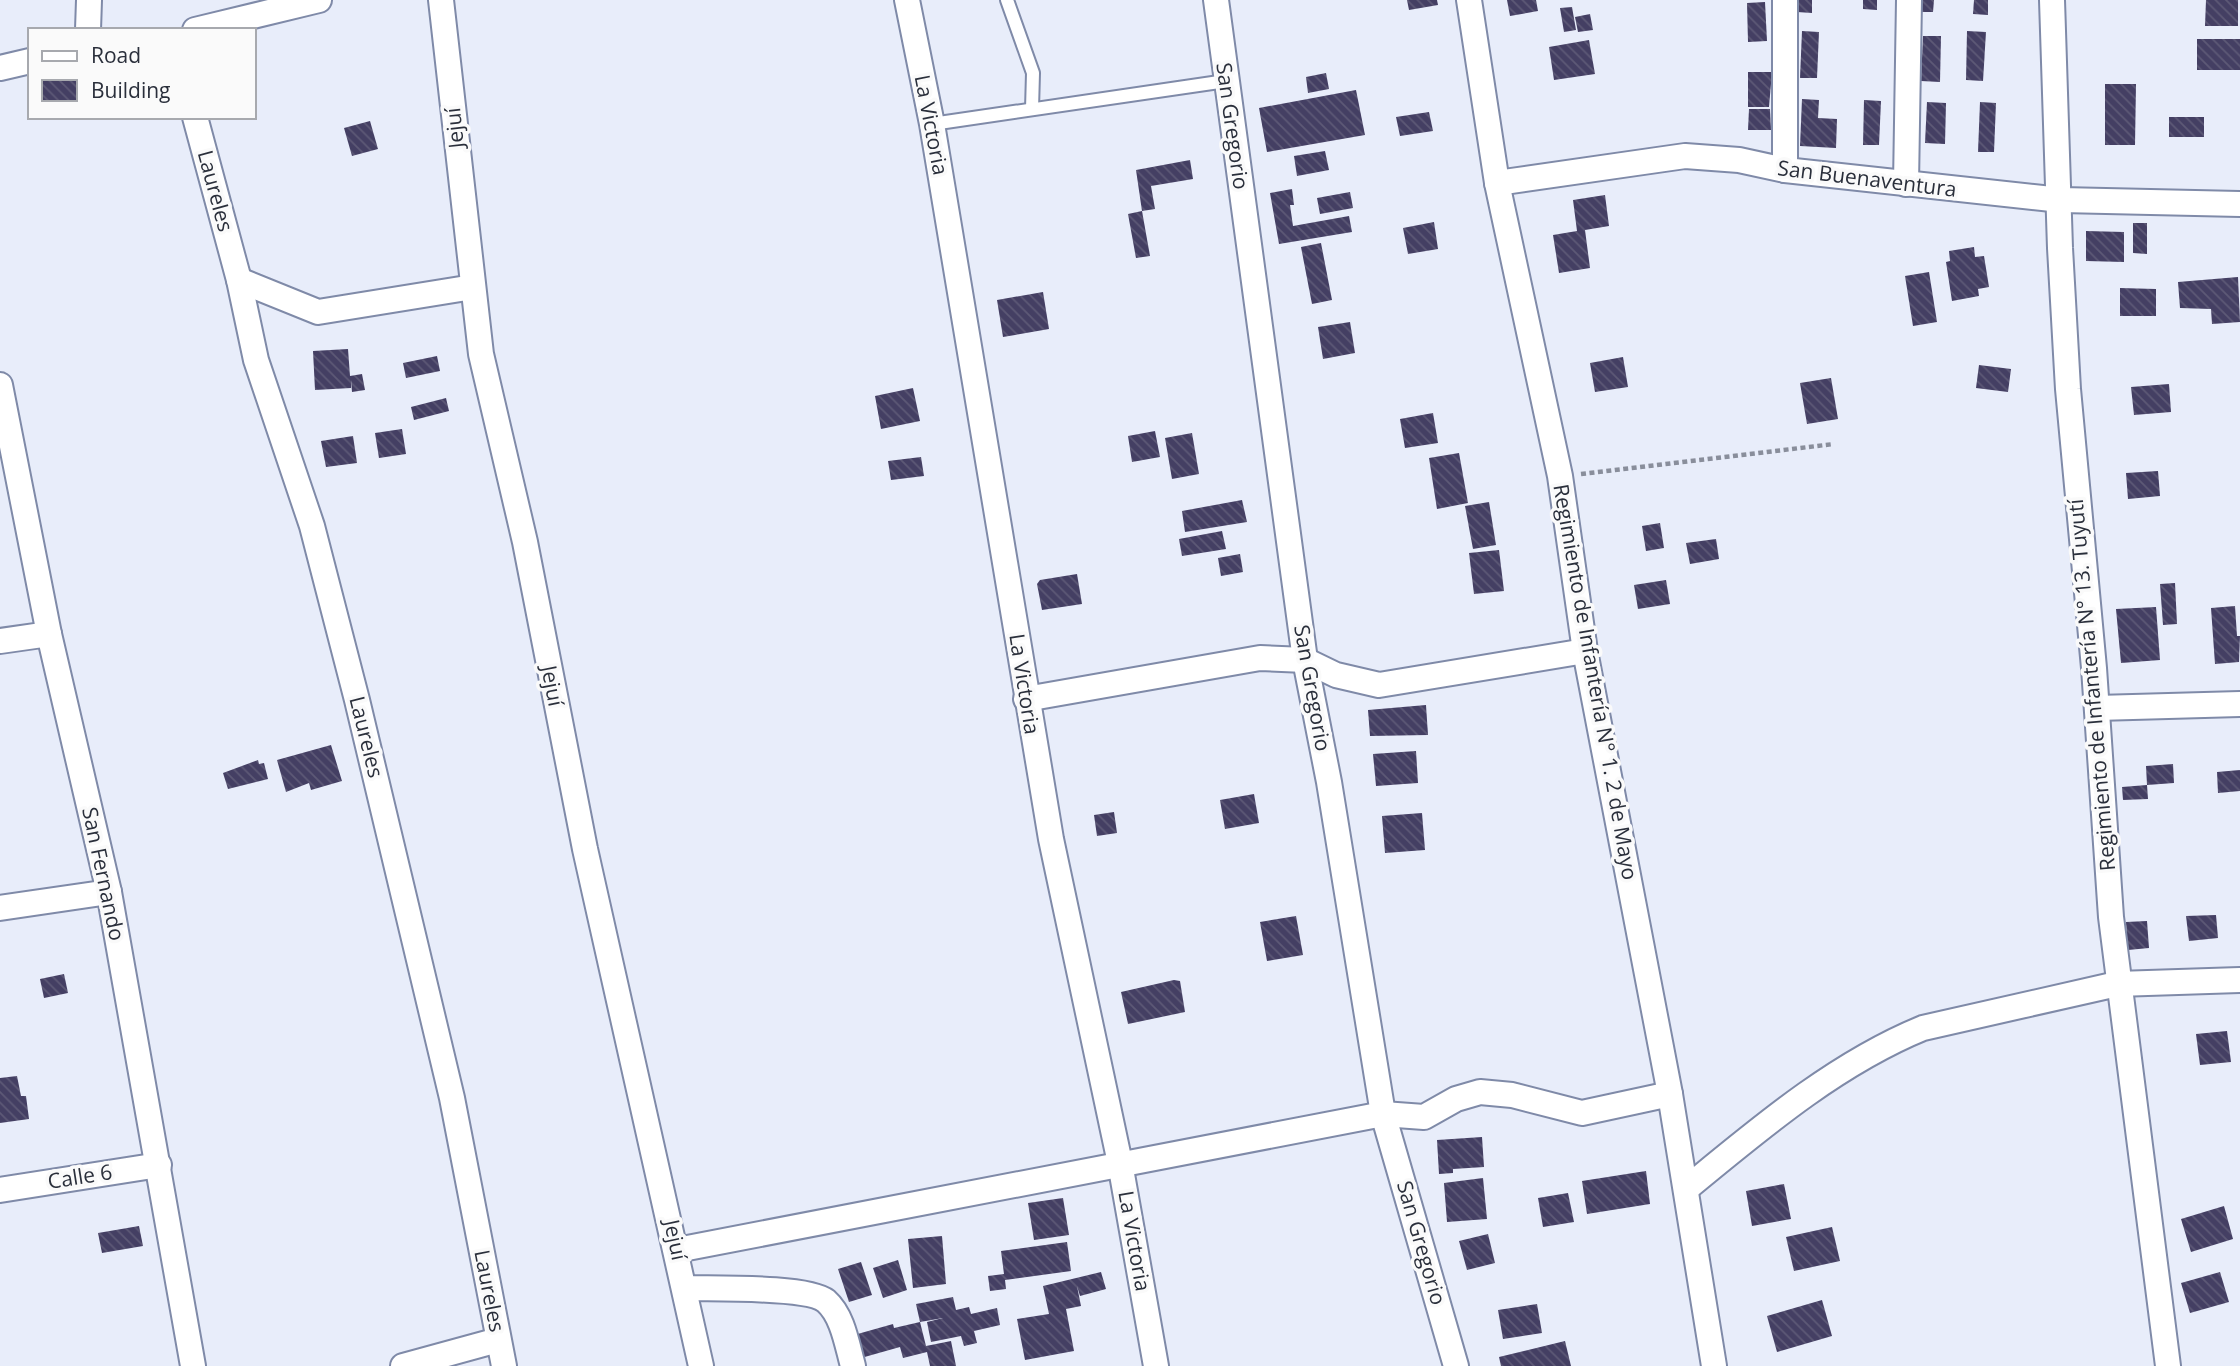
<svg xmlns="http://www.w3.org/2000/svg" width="2240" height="1366" viewBox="0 0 2240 1366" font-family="'Open Sans',sans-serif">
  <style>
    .building { fill: url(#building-back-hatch) }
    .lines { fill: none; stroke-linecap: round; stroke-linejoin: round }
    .lane-casing { stroke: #7f8aa8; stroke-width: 16 }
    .street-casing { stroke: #7f8aa8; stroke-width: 28 }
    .path { stroke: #898e9b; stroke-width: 4.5; stroke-dasharray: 5 3.5; stroke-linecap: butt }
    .lane { stroke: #fff; stroke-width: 12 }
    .street { stroke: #fff; stroke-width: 24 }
    .labels { text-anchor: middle; stroke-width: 7; stroke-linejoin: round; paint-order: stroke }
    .street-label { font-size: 21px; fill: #2a2f3b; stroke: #fafafa }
  </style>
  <defs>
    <pattern id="building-back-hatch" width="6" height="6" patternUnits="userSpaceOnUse" patternTransform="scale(1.75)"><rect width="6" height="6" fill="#443f63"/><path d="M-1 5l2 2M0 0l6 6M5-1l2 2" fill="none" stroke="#5d5976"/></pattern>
  </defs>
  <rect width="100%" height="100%" fill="#e8edfa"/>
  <g class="building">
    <polygon points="1407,0 1437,0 1438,5 1409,10"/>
    <polygon points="1507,0 1536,0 1538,11 1510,16"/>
    <polygon points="1797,0 1812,0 1812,13 1797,12"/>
    <polygon points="1863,0 1877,0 1877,10 1863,9"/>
    <polygon points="1915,0 1934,0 1933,12 1915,12"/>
    <polygon points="1974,0 1988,0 1988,15 1973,14"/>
    <polygon points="2206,0 2238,0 2238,26 2205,26"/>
    <polygon points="1765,2 1767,41 1748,42 1747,3"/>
    <polygon points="1572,7 1576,30 1564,32 1560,8"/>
    <polygon points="1590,14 1593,30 1578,32 1575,17"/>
    <polygon points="1802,31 1819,32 1817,78 1800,78"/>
    <polygon points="1967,31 1986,32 1983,81 1966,80"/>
    <polygon points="1923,36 1941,36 1940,82 1921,81"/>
    <rect x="2197" y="39" width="43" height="31"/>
    <polygon points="1589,40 1595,74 1554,80 1549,47"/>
    <polygon points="1748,72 1772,72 1769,107 1748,107"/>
    <polygon points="1326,73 1329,89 1308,93 1306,77"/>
    <polygon points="2105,84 2136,84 2135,145 2105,145"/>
    <polygon points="1356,90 1365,135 1267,152 1259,108"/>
    <polygon points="1802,99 1819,100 1818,118 1837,119 1836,148 1800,146"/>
    <polygon points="1864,100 1881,101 1879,145 1863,145"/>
    <polygon points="1927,102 1946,103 1945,144 1925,143"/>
    <polygon points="1980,102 1996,103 1994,152 1978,152"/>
    <polygon points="1749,109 1770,109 1771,130 1748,130"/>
    <polygon points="1429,112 1433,131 1400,136 1396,117"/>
    <rect x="2169" y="117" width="35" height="20"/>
    <polygon points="370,121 378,149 352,156 344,128"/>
    <polygon points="1325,151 1329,170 1297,176 1294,156"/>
    <polygon points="1190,160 1193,179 1151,186 1155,209 1142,211 1136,170"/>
    <polygon points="1292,189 1294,205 1290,205 1293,226 1349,216 1352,232 1279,244 1270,193"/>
    <polygon points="1350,192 1353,208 1320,214 1317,198"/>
    <polygon points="1605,195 1609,226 1585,230 1590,268 1559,273 1553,235 1577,231 1573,200"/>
    <polygon points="1142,211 1150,256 1136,258 1128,214"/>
    <polygon points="1434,222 1438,249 1408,254 1403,228"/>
    <polygon points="2133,223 2147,223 2147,254 2133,253"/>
    <polygon points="2086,231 2124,232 2124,262 2086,261"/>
    <polygon points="1321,243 1332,300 1312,304 1301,247"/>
    <polygon points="1974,247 1975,257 1984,256 1989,287 1978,289 1979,296 1952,301 1946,262 1950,261 1949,251"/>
    <polygon points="1929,272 1937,322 1913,326 1905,276"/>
    <polygon points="2238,277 2240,322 2212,324 2211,309 2180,308 2178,282"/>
    <polygon points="2120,288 2156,289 2156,316 2120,316"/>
    <polygon points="1043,292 1049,329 1003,337 997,300"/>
    <polygon points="1350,322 1355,353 1323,359 1318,327"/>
    <polygon points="348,349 350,376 362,374 365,390 352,392 351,380 351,388 315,390 313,351"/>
    <polygon points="437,356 440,371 406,378 403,363"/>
    <polygon points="1623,357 1628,387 1595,392 1590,363"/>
    <polygon points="1979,365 2011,369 2008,392 1976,388"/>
    <polygon points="1831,378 1838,419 1807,424 1800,383"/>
    <polygon points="2169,384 2171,412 2134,415 2131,387"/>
    <polygon points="913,388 920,421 881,429 875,396"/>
    <polygon points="446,398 449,411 414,420 411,407"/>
    <polygon points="1433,413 1438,443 1405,448 1400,419"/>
    <polygon points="402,429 406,454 379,458 375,433"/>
    <polygon points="1155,431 1160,457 1132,462 1128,436"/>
    <polygon points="1192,433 1199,474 1172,479 1165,438"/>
    <polygon points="353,436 357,463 326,467 321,441"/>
    <polygon points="1459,453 1468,503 1437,509 1429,458"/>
    <polygon points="921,457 924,476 891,480 888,461"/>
    <polygon points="2158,471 2160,496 2128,499 2126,473"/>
    <polygon points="1242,500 1247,522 1185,532 1182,511"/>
    <polygon points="1489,502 1496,545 1473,549 1465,506"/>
    <polygon points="1660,523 1664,548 1646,551 1642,526"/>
    <polygon points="1222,531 1226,549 1182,556 1179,539"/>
    <polygon points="1716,539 1719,559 1690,564 1686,543"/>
    <polygon points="1499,550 1504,591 1474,594 1469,553"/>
    <polygon points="1240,554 1243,572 1221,576 1218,558"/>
    <polygon points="1077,574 1082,604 1042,610 1037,584 1040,580"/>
    <polygon points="1666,580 1670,604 1638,609 1634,585"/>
    <polygon points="2175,583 2177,624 2163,625 2160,584"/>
    <polygon points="2235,606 2237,636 2240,636 2239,662 2215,664 2211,608"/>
    <polygon points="2156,607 2160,660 2121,663 2116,609"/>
    <polygon points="1426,705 1428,735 1370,736 1368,710"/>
    <polygon points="331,745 342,781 311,790 309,783 286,792 277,760"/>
    <polygon points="1416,751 1418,783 1376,786 1373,754"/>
    <polygon points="258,760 259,764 264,763 268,779 228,789 223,773"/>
    <polygon points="2173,764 2174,783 2147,785 2148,799 2123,800 2122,787 2147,785 2146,766"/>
    <polygon points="2240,770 2240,791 2218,793 2217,772"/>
    <polygon points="1254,794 1259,823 1225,829 1220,800"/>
    <polygon points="1114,812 1117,833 1097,836 1094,815"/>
    <polygon points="1422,813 1425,850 1385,853 1382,816"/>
    <polygon points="2216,915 2218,938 2189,941 2186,916"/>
    <polygon points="1296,916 1303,955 1267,961 1260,922"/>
    <polygon points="2147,921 2149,948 2128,950 2126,922"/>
    <polygon points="64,974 68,993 44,998 40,979"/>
    <polygon points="1174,980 1180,981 1185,1012 1128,1024 1121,992"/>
    <polygon points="2227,1031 2231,1062 2200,1065 2196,1034"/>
    <polygon points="17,1076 21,1096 26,1096 29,1119 0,1123 0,1078"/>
    <polygon points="1482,1137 1484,1167 1453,1169 1453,1173 1439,1174 1437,1140"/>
    <polygon points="1646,1171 1650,1204 1587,1214 1582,1181"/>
    <polygon points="1483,1178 1487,1219 1447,1222 1444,1183"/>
    <polygon points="1784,1184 1791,1219 1752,1226 1746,1191"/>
    <polygon points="1568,1193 1574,1222 1543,1227 1538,1198"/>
    <polygon points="1063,1198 1069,1235 1034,1240 1028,1203"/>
    <polygon points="2224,1206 2233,1239 2191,1252 2181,1219"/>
    <polygon points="139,1226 143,1246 102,1253 98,1233"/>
    <polygon points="1832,1227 1840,1261 1794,1271 1786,1237"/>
    <polygon points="1488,1234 1495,1263 1467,1270 1459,1241"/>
    <polygon points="942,1236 946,1284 913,1288 908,1239"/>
    <polygon points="1067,1242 1071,1271 1005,1280 1006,1289 990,1291 988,1276 1004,1274 1001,1251"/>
    <polygon points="898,1260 907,1290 883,1298 873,1268"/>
    <polygon points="861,1262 872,1295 849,1302 838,1269"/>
    <polygon points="1101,1272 1106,1289 1080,1296 1077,1286 1081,1306 1066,1309 1074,1351 1025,1360 1017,1319 1049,1314 1043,1286"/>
    <polygon points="2220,1272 2229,1302 2190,1313 2181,1283"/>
    <polygon points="953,1297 956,1310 969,1307 971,1314 997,1308 1000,1325 974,1331 977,1343 964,1346 961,1336 931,1342 927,1322 943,1318 920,1322 916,1304"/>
    <polygon points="1822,1300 1832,1336 1777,1352 1767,1316"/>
    <polygon points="1537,1304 1542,1333 1503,1339 1498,1310"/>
    <polygon points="920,1322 926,1346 951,1341 956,1366 930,1366 927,1352 903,1358 900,1347 861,1358 854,1335 893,1324 894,1328"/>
    <polygon points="1565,1341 1571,1366 1501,1366 1499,1357"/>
  </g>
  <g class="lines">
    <g class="lane-casing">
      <g id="lane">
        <polyline points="1007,0 1033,73 1032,109"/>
        <polyline points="932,124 1226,81"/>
      </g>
    </g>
    <g class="street-casing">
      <g id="street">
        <polyline points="441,0 481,354 525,542 585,849 701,1366"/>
        <polyline points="907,0 932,124 1051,839 1120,1163 1156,1366"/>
        <polyline points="1216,0 1305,660 1329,782 1383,1114 1456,1366"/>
        <polyline points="1469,0 1497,183 1560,476 1585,651 1670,1094 1714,1366"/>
        <polyline points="2052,0 2060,248 2068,389 2094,668 2111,917 2168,1366"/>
        <polyline points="88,30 89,0"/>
        <polyline points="195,30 319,0"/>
        <polyline points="0,68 30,61"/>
        <polyline points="195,117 239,280 256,360 312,526 357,700 452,1098 504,1366"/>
        <polyline points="1785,170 1785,0"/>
        <polyline points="1497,183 1685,156 1739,160 1785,170 2061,200 2240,204"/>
        <polyline points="1906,184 1909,0"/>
        <polyline points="239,280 318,312 473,287"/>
        <polyline points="0,385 49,634 109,892 193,1366"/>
        <polyline points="0,641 49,634"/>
        <polyline points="1026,699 1260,658 1305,660 1336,675 1379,685 1585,651"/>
        <polyline points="2097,708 2240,704"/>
        <polyline points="0,908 109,892"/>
        <path d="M1686 1189C1759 1129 1835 1064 1923 1028L2117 984 2240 980"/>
        <polyline points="0,1190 159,1165"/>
        <polyline points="677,1250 1383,1114 1424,1117 1456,1099 1480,1092 1512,1095 1582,1113 1670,1094"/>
        <path d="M685 1288C713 1289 807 1286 826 1301 843 1316 847 1345 853 1366"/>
        <polyline points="403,1366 498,1340"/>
      </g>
    </g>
    <polyline class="path" points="1581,474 1834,444"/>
    <use href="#lane" class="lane"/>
    <use href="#street" class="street"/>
  </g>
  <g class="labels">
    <g class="street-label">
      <text transform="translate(931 125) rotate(79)" y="7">La Victoria</text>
      <text transform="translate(1232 126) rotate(82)" y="7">San Gregorio</text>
      <text transform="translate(455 128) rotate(-96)" y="7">Jejuí</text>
      <text transform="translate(1867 179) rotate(7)" y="7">San Buenaventura</text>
      <text transform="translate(215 191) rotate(75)" y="7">Laureles</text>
      <text transform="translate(1595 682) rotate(80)" y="7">Regimiento de Infantería N° 1. 2 de Mayo</text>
      <text transform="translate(1024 684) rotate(81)" y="7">La Victoria</text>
      <text transform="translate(2092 685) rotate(-95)" y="7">Regimiento de Infantería N° 13. Tuyutí</text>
      <text transform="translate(552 686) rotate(79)" y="7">Jejuí</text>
      <text transform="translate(1312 688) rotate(80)" y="7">San Gregorio</text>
      <text transform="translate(366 737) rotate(76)" y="7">Laureles</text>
      <text transform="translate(103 874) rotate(78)" y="7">San Fernando</text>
      <text transform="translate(80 1177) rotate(-9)" y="7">Calle 6</text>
      <text transform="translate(675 1240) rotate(78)" y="7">Jejuí</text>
      <text transform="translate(1134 1241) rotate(80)" y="7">La Victoria</text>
      <text transform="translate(1421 1243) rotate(74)" y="7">San Gregorio</text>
      <text transform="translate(489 1291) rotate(79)" y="7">Laureles</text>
    </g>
  </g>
  <rect x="28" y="28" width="228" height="91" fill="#fafafa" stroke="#a7a9ae" stroke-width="2"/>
  <rect x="42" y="51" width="35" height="10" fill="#ffffff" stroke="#a7a9ae" stroke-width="2"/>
  <text x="91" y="63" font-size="21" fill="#2a2f3b">Road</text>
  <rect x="42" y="80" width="35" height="21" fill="url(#building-back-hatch)" stroke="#a7a9ae" stroke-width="2"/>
  <text x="91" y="98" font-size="21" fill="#2a2f3b">Building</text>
</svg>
